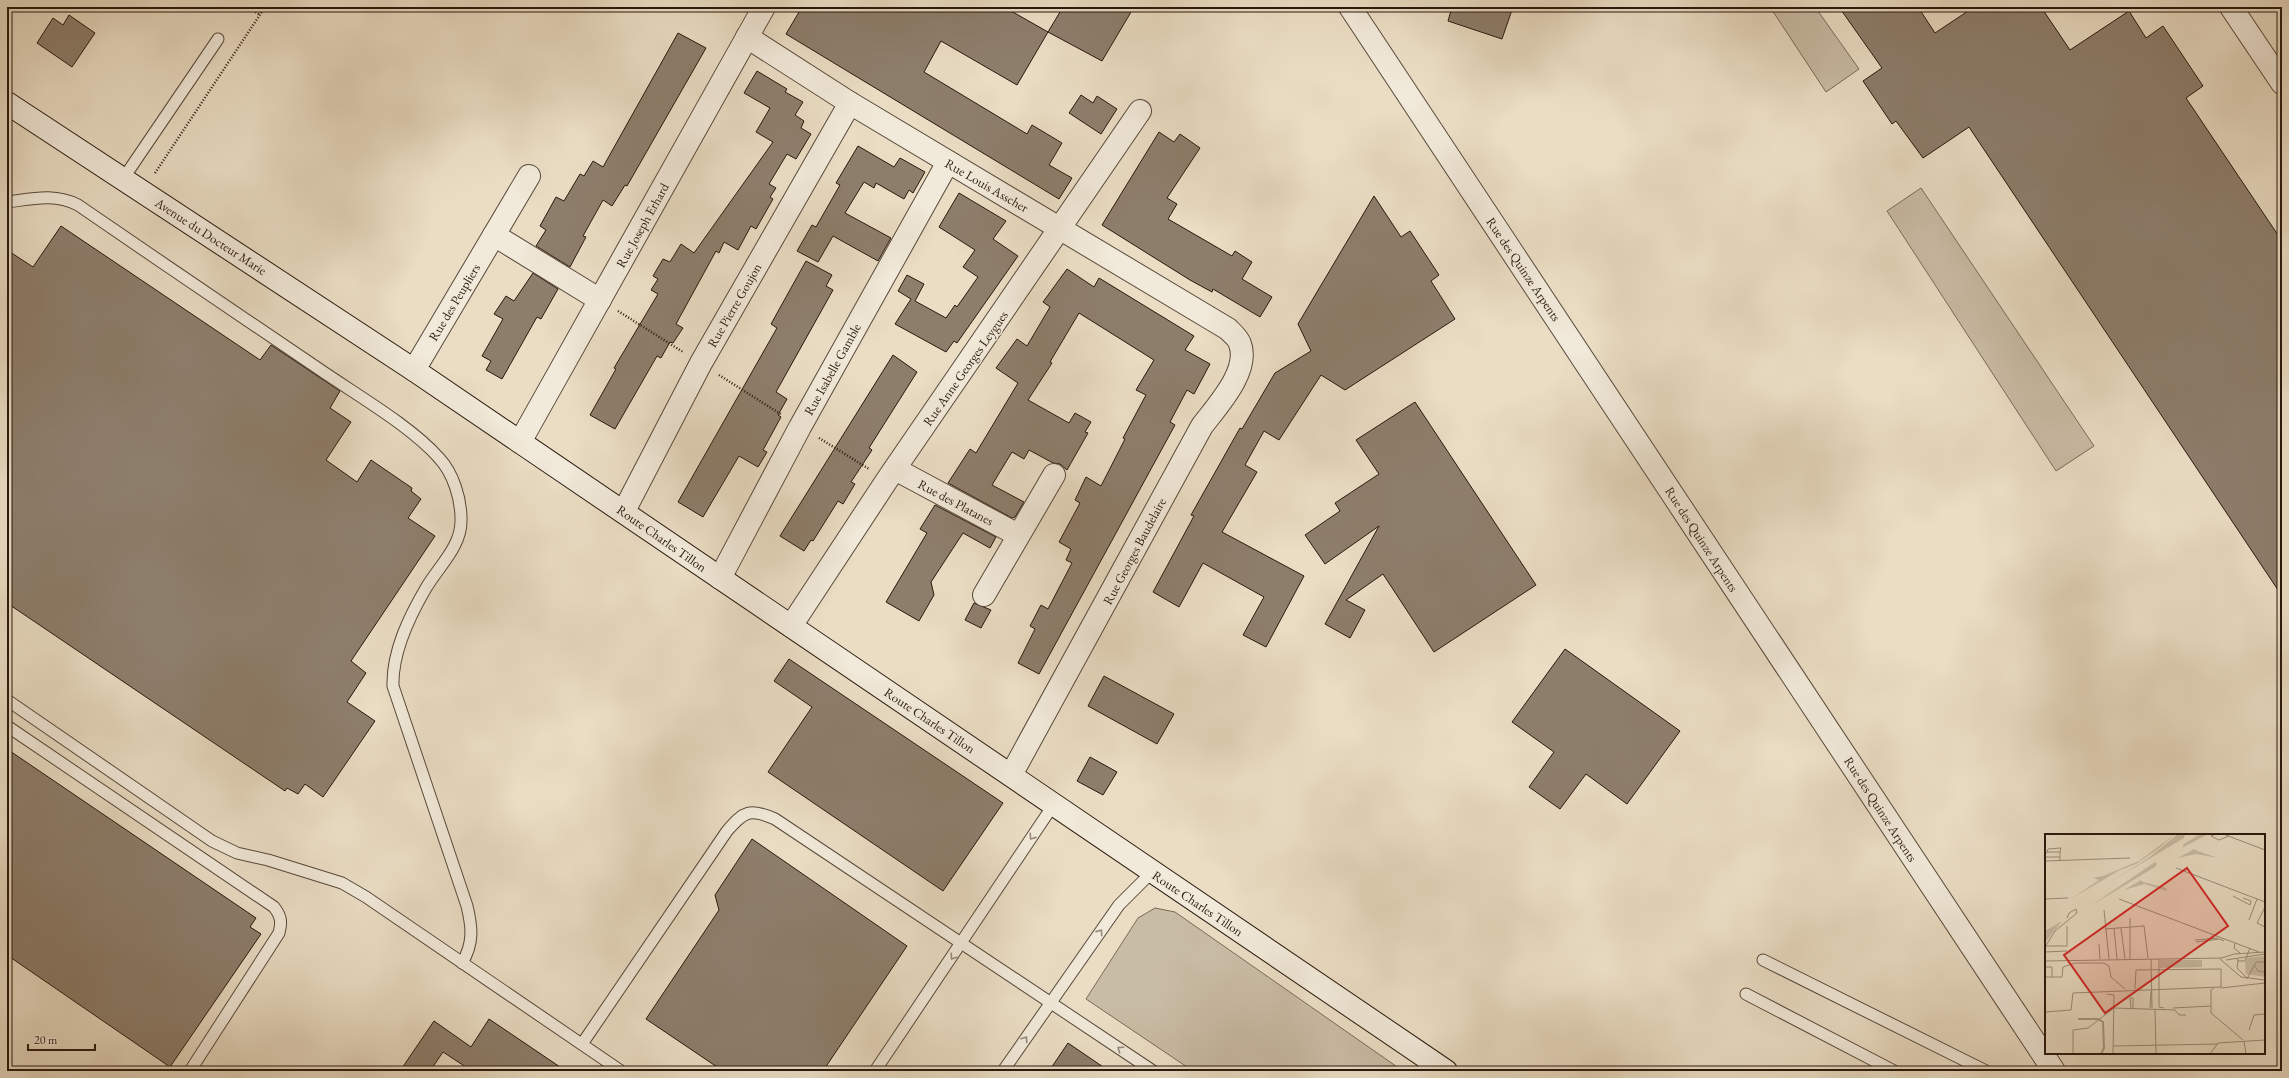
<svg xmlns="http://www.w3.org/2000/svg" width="2289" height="1078" viewBox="0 0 2289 1078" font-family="'EB Garamond',serif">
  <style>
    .green { fill: #c9bca5; stroke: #786a59 }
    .building { fill: #8d7e6c; stroke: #28180d }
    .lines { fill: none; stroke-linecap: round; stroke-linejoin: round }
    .lane-casing { stroke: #58493b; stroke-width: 13 }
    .street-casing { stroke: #58493b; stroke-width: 24 }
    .secondary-casing { stroke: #28180d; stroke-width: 24 }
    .path { stroke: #28180d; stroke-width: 2.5; stroke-dasharray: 1 2; stroke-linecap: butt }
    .lane { stroke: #f1e9d9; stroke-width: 11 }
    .street { stroke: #f1e9d9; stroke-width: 22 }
    .secondary { stroke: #f1e9d9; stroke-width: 22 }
    .oneway { stroke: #978b7d }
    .labels { text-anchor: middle; stroke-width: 3; stroke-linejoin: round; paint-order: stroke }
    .street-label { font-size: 13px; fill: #28180d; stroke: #f1e9d9 }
    .inset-river { fill: none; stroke: #a89a86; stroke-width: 2 }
    .inset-road { fill: none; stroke: #9c8e7b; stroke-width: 1 }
    .view { fill: #d62828; fill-opacity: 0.15; stroke: #d62828; stroke-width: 2 }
    .inset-edge { fill: none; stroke: #28180d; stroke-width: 2 }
  </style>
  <rect width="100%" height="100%" fill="#eaddc4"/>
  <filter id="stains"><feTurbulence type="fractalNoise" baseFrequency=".005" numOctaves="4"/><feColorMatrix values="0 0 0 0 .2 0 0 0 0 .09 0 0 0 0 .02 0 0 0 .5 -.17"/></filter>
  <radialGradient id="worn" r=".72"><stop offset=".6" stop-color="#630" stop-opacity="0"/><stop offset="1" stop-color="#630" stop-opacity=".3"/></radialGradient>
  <g class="green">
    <polygon points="1770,7 1815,7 1859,69 1826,92"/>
    <polygon points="1921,188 2094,446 2056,471 1887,211"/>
    <polygon points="1155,908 1175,912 1403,1071 1193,1071 1086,999 1138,918"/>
  </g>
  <g class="building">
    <polygon points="802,7 1004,7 1048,32 1063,7 1134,7 1102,61 1048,32 1017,85 941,41 924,72 1027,134 1032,125 1062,143 1049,165 1072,178 1059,199 786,34"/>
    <polygon points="1452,7 1513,7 1502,39 1448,21"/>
    <polygon points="1839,7 1918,7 1935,33 1974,7 2041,7 2070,50 2129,11 2146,38 2163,26 2203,86 2186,98 2282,241 2282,596 1969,127 1923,158 1896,121 1892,124 1863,81 1882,68"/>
    <polygon points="69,15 95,33 72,67 37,43 53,18 63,25"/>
    <polygon points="678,33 706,48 627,186 625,185 612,206 603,200 583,236 586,237 570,267 536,246 546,230 540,226 556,197 564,201 580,174 584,176 593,161 603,167"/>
    <polygon points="757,71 787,89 785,92 803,102 795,115 804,121 801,128 811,134 796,159 787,154 769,184 776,188 770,197 773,199 756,229 751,226 738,250 724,242 719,253 716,251 676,324 683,328 673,343 670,342 661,358 657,356 615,429 590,415 616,369 614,368 658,294 651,290 658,279 653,276 663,259 670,262 681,244 694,253 773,142 756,132 770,108 744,93"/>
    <polygon points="1081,95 1093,103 1097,96 1117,109 1101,134 1069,113"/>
    <polygon points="1159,132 1174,142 1180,134 1200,148 1167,198 1177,204 1168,219 1232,256 1235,251 1252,262 1242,279 1272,297 1260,317 1213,289 1212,292 1190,280 1102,225"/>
    <polygon points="858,146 894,167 900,158 925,172 913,193 909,190 904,199 876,183 874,188 864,182 845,213 891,238 878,261 833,236 818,262 797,251 812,225 816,227 840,185 836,183"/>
    <polygon points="959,193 1006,221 993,239 1018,256 957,343 954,341 946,352 895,324 911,299 898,291 907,275 924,284 915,301 946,318 955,305 957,307 978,277 963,267 975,250 939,227"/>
    <polygon points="1374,196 1401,237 1410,231 1439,275 1431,281 1455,319 1345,390 1321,375 1279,440 1264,431 1245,465 1257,472 1222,532 1304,576 1266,647 1243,635 1264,597 1203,563 1179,607 1153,592 1194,516 1191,515 1240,428 1242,429 1275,373 1311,351 1298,324"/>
    <polygon points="61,226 260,360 271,345 340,391 330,408 351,422 326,460 357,482 371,460 412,488 411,491 421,499 408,518 435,536 351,661 366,673 347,702 375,721 323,797 305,784 298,794 287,788 285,791 7,603 7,250 33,267"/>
    <polygon points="806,261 832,275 826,286 833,290 776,392 787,399 778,415 781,417 763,450 767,452 758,467 739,456 703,517 678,502 777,328 771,324"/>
    <polygon points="1067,269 1094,287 1099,278 1194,336 1185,350 1210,364 1194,394 1187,390 1170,422 1175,425 1039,674 1018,663 1035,629 1030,626 1041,605 1048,609 1072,563 1066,560 1071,549 1059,542 1080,503 1075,500 1086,477 1101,486 1125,439 1123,438 1146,395 1136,390 1154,360 1079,313 1050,362 1052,363 1028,400 1069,423 1075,413 1091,422 1085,432 1088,433 1067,470 1060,464 1053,463 1029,450 1024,459 1012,452 992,485 1024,502 1015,517 1012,518 948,483 970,449 976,453 1018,383 996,368 1017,339 1027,346 1050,307 1043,302"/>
    <polygon points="533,273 558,289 541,319 537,317 502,379 486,370 491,361 482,356 503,319 494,314 506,296 514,301"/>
    <polygon points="893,355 917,372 869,448 872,450 851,482 855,484 843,504 838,501 813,541 811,540 804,551 780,536"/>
    <polygon points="1415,402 1536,585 1434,652 1383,574 1346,600 1365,610 1350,638 1325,624 1379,526 1325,564 1305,535 1340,511 1335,503 1379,474 1356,440"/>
    <polygon points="935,505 996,537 990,548 963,533 931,582 934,595 919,621 886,602 927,533 920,529"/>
    <polygon points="974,603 991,610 981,628 965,620"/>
    <polygon points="1565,649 1680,731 1627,804 1586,774 1560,809 1529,787 1554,752 1512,722"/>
    <polygon points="789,659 1003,803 943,891 768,772 812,707 774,681"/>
    <polygon points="1104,676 1174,714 1157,744 1088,706"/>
    <polygon points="7,749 256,918 250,927 261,934 170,1067 7,955"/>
    <polygon points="1090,757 1117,772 1103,795 1077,781"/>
    <polygon points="752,839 907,946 823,1071 723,1071 646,1019 719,910 715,895"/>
    <polygon points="489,1019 566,1071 472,1071 443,1052 430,1071 400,1071 434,1021 471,1047"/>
    <polygon points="1068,1043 1109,1071 1049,1071"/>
  </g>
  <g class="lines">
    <g class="lane-casing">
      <g id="lane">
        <polyline points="123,179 218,39"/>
        <path d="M7 202C32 199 54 193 78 205 158 260 239 315 319 369 355 394 411 426 439 458 453 473 461 498 461 519 462 546 439 566 426 588 409 617 392 652 393 686L467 906C472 927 474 943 462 963"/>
        <polyline points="7,700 212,841 237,853 268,860 342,883 366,897 621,1071"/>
        <path d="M7 726 274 907C281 916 282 922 279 933L190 1071"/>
        <polyline points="1763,960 1986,1071"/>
        <polyline points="1746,994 1894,1071"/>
        <path d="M582 1044 727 831C744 811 750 808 775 819L1153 1071"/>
        <polyline points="875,1071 1054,804"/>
        <polyline points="1003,1071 1119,905 1152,872"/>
      </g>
    </g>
    <g class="street-casing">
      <g id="street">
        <polyline points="1350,7 2054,1071"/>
        <polyline points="2231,7 2282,83"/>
        <path d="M747 37 850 103 1228 329C1232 333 1239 339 1240 344 1250 371 1217 406 1202 426L1011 775"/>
        <polyline points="494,235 600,300"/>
        <polyline points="414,370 529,176"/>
        <polyline points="520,442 764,7"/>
        <polyline points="895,469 1018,535"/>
        <polyline points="624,511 701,363 850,103"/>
        <polyline points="720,578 800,427 948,162"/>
        <polyline points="984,595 1054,475"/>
        <polyline points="791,626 887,480 1140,111"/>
      </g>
    </g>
    <g class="secondary-casing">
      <polyline id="secondary" points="7,103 414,370 1446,1071"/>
    </g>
    <g class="path">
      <polyline points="248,7 260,15"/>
      <polyline points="155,173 265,7"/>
      <polyline points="618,311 683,352"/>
      <polyline points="719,375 782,415"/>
      <polyline points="819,438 869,469"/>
    </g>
    <use href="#lane" class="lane"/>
    <use href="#street" class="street"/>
    <use href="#secondary" class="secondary"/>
  </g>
  <defs><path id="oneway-chevron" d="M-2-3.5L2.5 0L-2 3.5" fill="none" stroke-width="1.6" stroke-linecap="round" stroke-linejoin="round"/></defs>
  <g class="oneway">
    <use href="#oneway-chevron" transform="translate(1032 837) rotate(125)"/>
    <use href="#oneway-chevron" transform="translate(1100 932) rotate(-55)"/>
    <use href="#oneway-chevron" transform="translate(953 957) rotate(124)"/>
    <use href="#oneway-chevron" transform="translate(1025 1039) rotate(-56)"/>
    <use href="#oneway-chevron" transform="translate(1120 1049) rotate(-146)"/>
  </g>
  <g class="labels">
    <g class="street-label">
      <text transform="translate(987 185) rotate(30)" y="5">Rue Louis Asscher</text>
      <text transform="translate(642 225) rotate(-61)" y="5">Rue Joseph Erhard</text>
      <text transform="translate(211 236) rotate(33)" y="5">Avenue du Docteur Marie</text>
      <text transform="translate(1524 269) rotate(56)" y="5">Rue des Quinze Arpents</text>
      <text transform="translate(454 302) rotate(-59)" y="5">Rue des Peupliers</text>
      <text transform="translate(734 305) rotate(-60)" y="5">Rue Pierre Goujon</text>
      <text transform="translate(965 368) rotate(-55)" y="5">Rue Anne Georges Leygues</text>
      <text transform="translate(832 369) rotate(-61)" y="5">Rue Isabelle Gamble</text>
      <text transform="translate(956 502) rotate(28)" y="5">Rue des Platanes</text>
      <text transform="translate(662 538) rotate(35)" y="5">Route Charles Tillon</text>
      <text transform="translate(1702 539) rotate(57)" y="5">Rue des Quinze Arpents</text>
      <text transform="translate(1134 551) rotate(-62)" y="5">Rue Georges Baudelaire</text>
      <text transform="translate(930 720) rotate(34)" y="5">Route Charles Tillon</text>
      <text transform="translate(1881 809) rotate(57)" y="5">Rue des Quinze Arpents</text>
      <text transform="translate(1198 903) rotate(34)" y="5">Route Charles Tillon</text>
    </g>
  </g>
  <g transform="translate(2045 834)">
    <rect width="220" height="220" fill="#eaddc4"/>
    <path d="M130 0 113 15 91 30 73 37 26 65 54 46 48 44 58 42 94 27ZM133 0H140L139 4 62 50 102 25ZM155 0H163L137 14 139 10ZM149 15 153 17 173 24 151 20 133 24ZM110 28 112 30 110 33 47 71ZM96 46 98 48 122 54 121 57 100 50 79 56ZM17 87 2 106 0 107V97ZM220 122V143L201 140 200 129 202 124ZM115 126H157V133L115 134Z" fill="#c9bca5"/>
    <path class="inset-river" d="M33 185H53L58 188 59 214 56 220M145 220H176"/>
    <path class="inset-road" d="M171 0 166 2 174 6 184 2M178 0 220 16M2 18 3 15 16 14 15 18M0 21 2 18H15V27M0 23H15M0 27 85 24M131 34 220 68M188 62 205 71 206 67 198 64M0 65 23 64M74 65 214 118M220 73 212 89 220 93M59 76 64 125M85 84V125M204 86 212 65M69 94 72 125M76 94 80 125M60 95 99 92 103 124M150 106 173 104M151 108 175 105 179 107M190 109 189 114 195 119M54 110 55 125M1 112H22V92M0 113 10 97 32 79 31 75 24 79 22 84M0 118 22 117M192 124 193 127H200L205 114M106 125 107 174M114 125V173L119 174M175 125 196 143 220 146M181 126 220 120M0 127 177 124 189 120 220 118M193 127 192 134 202 144M210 132 213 137 220 138V128M0 133H7V143M0 143H17L18 133 30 129H59L64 132 66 143 80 155M202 145 211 128H220M169 154 166 156V179L198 206M176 154 220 149M62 160 69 161 68 220M86 174 85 164H88V174M105 174 106 157M128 174 166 172M110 175 111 220M0 178 26 176 28 159 176 153V135L91 136 90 155M204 196 209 181 220 180M199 207 201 220M69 212 173 210M28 220V196L43 194 69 174 130 176 134 181H141M165 220 173 209 220 206"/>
    <path class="view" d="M142 34 183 92 60 179 19 121Z"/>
    <rect width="220" height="220" class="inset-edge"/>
  </g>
  <rect width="2289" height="1078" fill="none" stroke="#eaddc4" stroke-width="24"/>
  <rect x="8" y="8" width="2273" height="1062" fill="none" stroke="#28180d" stroke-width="2"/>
  <rect x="12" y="12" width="2265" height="1054" fill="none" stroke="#28180d"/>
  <path d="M28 1044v6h67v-6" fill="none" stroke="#28180d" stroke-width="2"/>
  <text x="34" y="1044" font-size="12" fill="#28180d" stroke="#f1e9d9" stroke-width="3" paint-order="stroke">20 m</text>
  <rect width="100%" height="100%" filter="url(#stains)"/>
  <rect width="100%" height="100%" fill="url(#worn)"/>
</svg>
